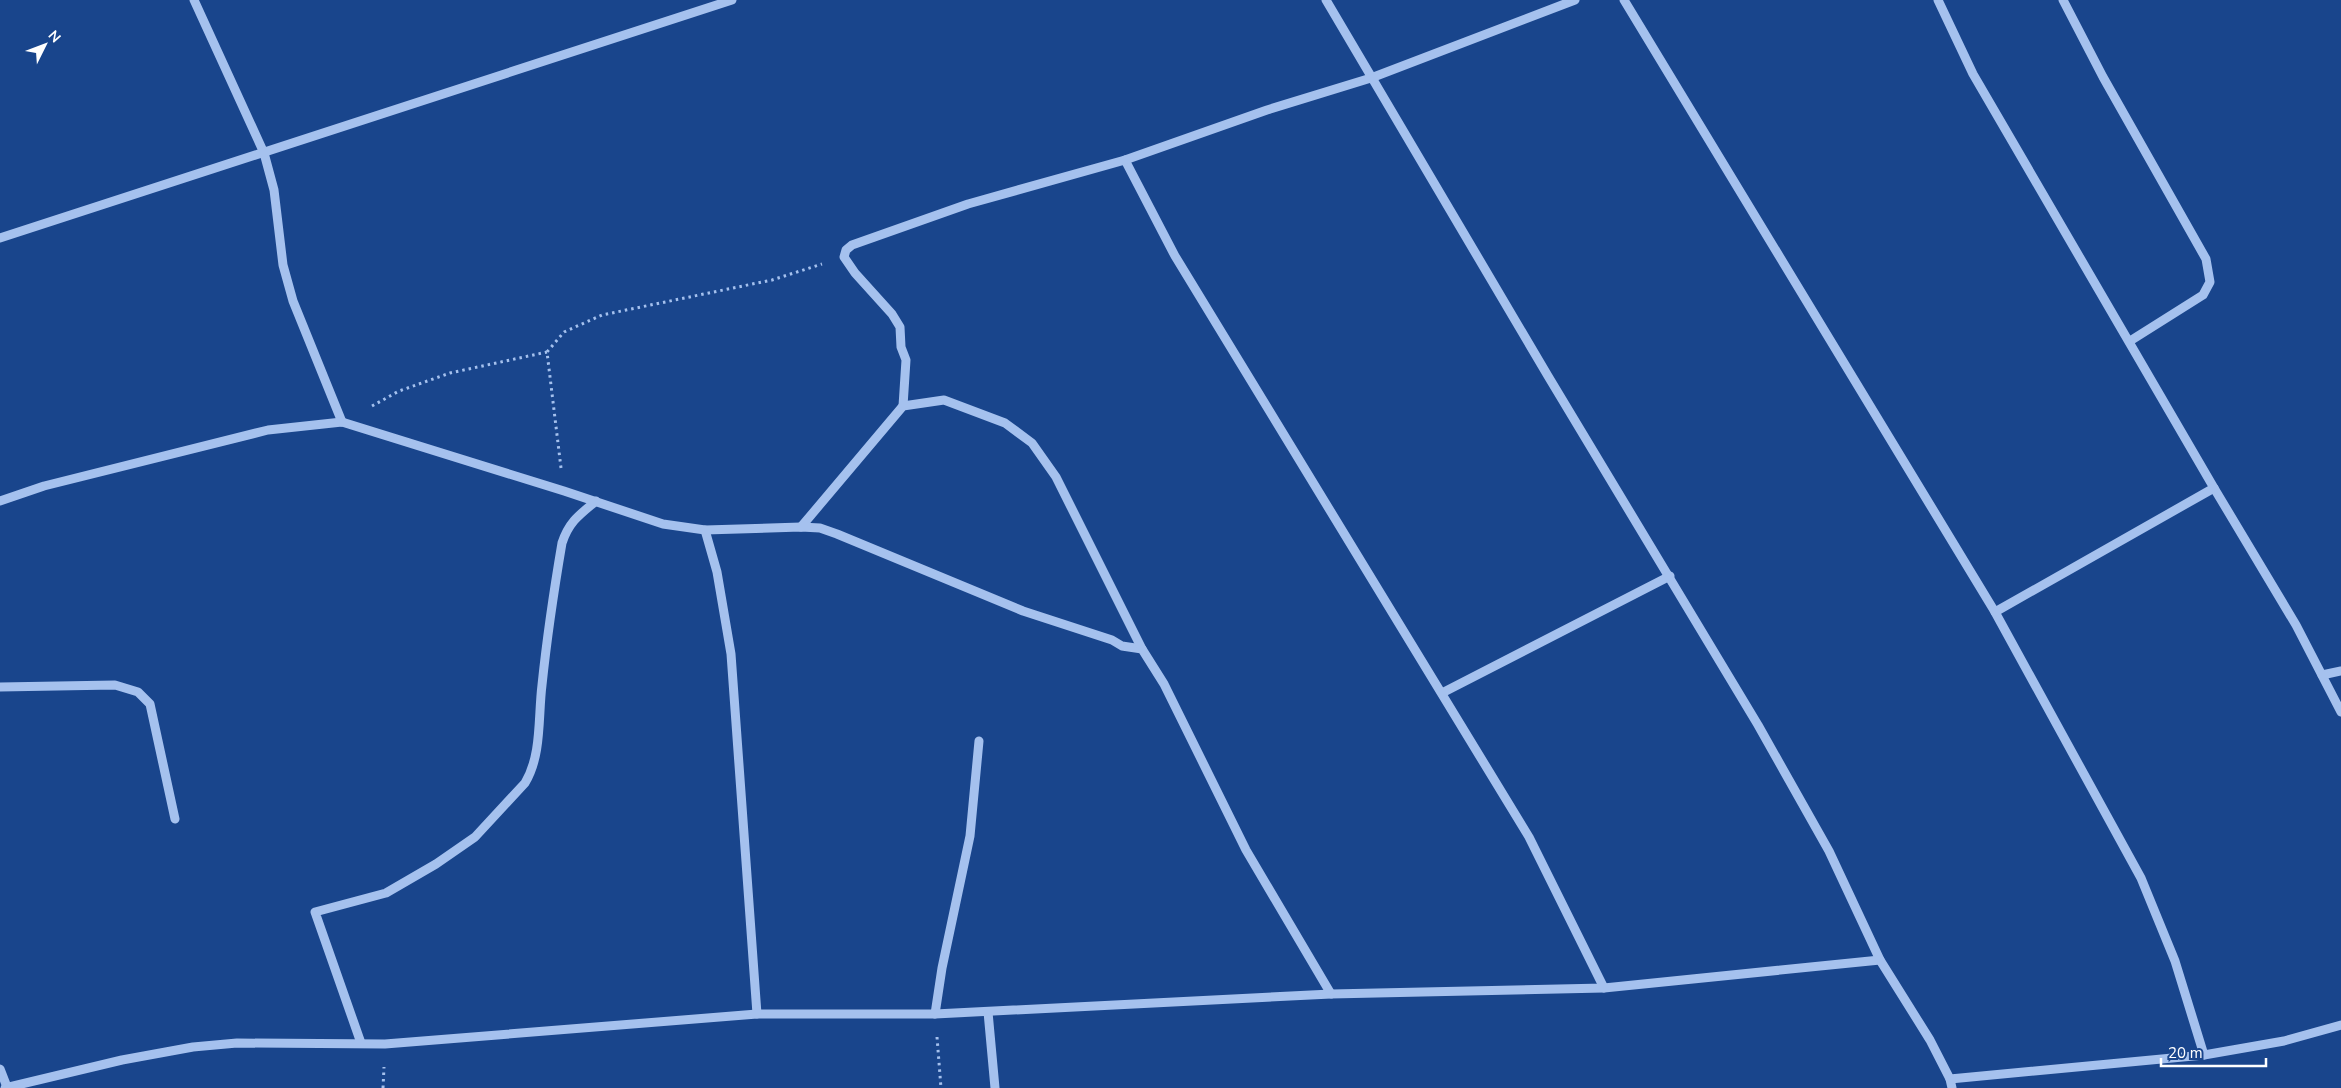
<svg xmlns="http://www.w3.org/2000/svg" width="2341" height="1088" viewBox="0 0 2341 1088" font-family="'Nunito Sans',sans-serif">
  <style>
    .lines { fill: none; stroke-linecap: round; stroke-linejoin: round }
    .path { stroke: #a5c1ee; stroke-width: 3; stroke-dasharray: 2.5 4; stroke-linecap: butt }
    .minor { stroke: #a5c1ee; stroke-width: 9 }
  </style>
  <rect width="100%" height="100%" fill="#19458c"/>
  <g class="lines">
    <g class="path">
      <polyline points="372,406 399,391 450,373 547,352"/>
      <polyline points="561,468 547,352 564,332 602,315 772,280 822,264"/>
      <polyline points="937,1037 941,1088"/>
      <polyline points="383,1088 384,1067"/>
    </g>
    <g class="minor">
      <polyline points="194,0 264,153 274,190 283,265 293,301 342,422"/>
      <polyline points="1326,0 1548,376 1758,725 1829,851 1880,960 1930,1040 1950,1079 1952,1088"/>
      <polyline points="1624,0 1995,612 2141,878 2175,961 2204,1055"/>
      <polyline points="1938,0 1973,74 2214,488 2296,625 2341,712"/>
      <polyline points="2063,0 2103,77 2206,259 2210,282 2203,295 2130,341"/>
      <polyline points="1125,160 1175,256 1529,837 1604,988"/>
      <polyline points="0,238 732,0"/>
      <polyline points="903,406 906,360 901,347 900,327 892,314 855,273 844,257 846,250 852,245 968,204 1125,160 1267,110 1371,78 1575,0"/>
      <polyline points="0,501 44,486 268,430 342,422 564,491 663,524 705,530 801,527 820,528 837,534 1023,611 1112,640 1122,646 1142,649 1164,684 1246,850 1331,994"/>
      <polyline points="801,527 903,406 944,400 1005,423 1032,443 1056,477 1142,649"/>
      <polyline points="705,530 717,572 731,654 757,1014"/>
      <polyline points="1995,612 2214,488"/>
      <polyline points="2322,675 2341,671"/>
      <polyline points="0,687 115,685 138,692 150,704 175,819"/>
      <polyline points="1442,693 1670,576"/>
      <polyline points="988,1012 995,1088"/>
      <polyline points="935,1014 942,968 970,836 979,741"/>
      <path d="M361 1043 315 912 386 893 436 864 475 837 525 783C542 755 538 717 542 685 547 637 554 590 562 543 569 522 579 515 596 501"/>
      <polyline points="0,1069 7,1087"/>
      <polyline points="1950,1079 2204,1055 2284,1041 2341,1025"/>
      <polyline points="5,1088 122,1060 193,1047 237,1043 385,1044 757,1014 935,1014 1331,994 1604,988 1880,960"/>
    </g>
  </g>
  <g transform="translate(45 45) rotate(48)" stroke="#19458c" stroke-width="4" paint-order="stroke">
  <path d="M0-4L9 19L0 12L-9 19Z" fill="#ffffff"/>
  <text y="-8" font-size="14" font-weight="bold" text-anchor="middle" fill="#ffffff">N</text>
  </g>
  <path d="M2161 1058v8h105v-8" fill="none" stroke="#ffffff" stroke-width="2.5"/>
  <text x="2168" y="1058" font-size="15" fill="#ffffff" stroke="#19458c" stroke-width="4" paint-order="stroke">20 m</text>
</svg>
